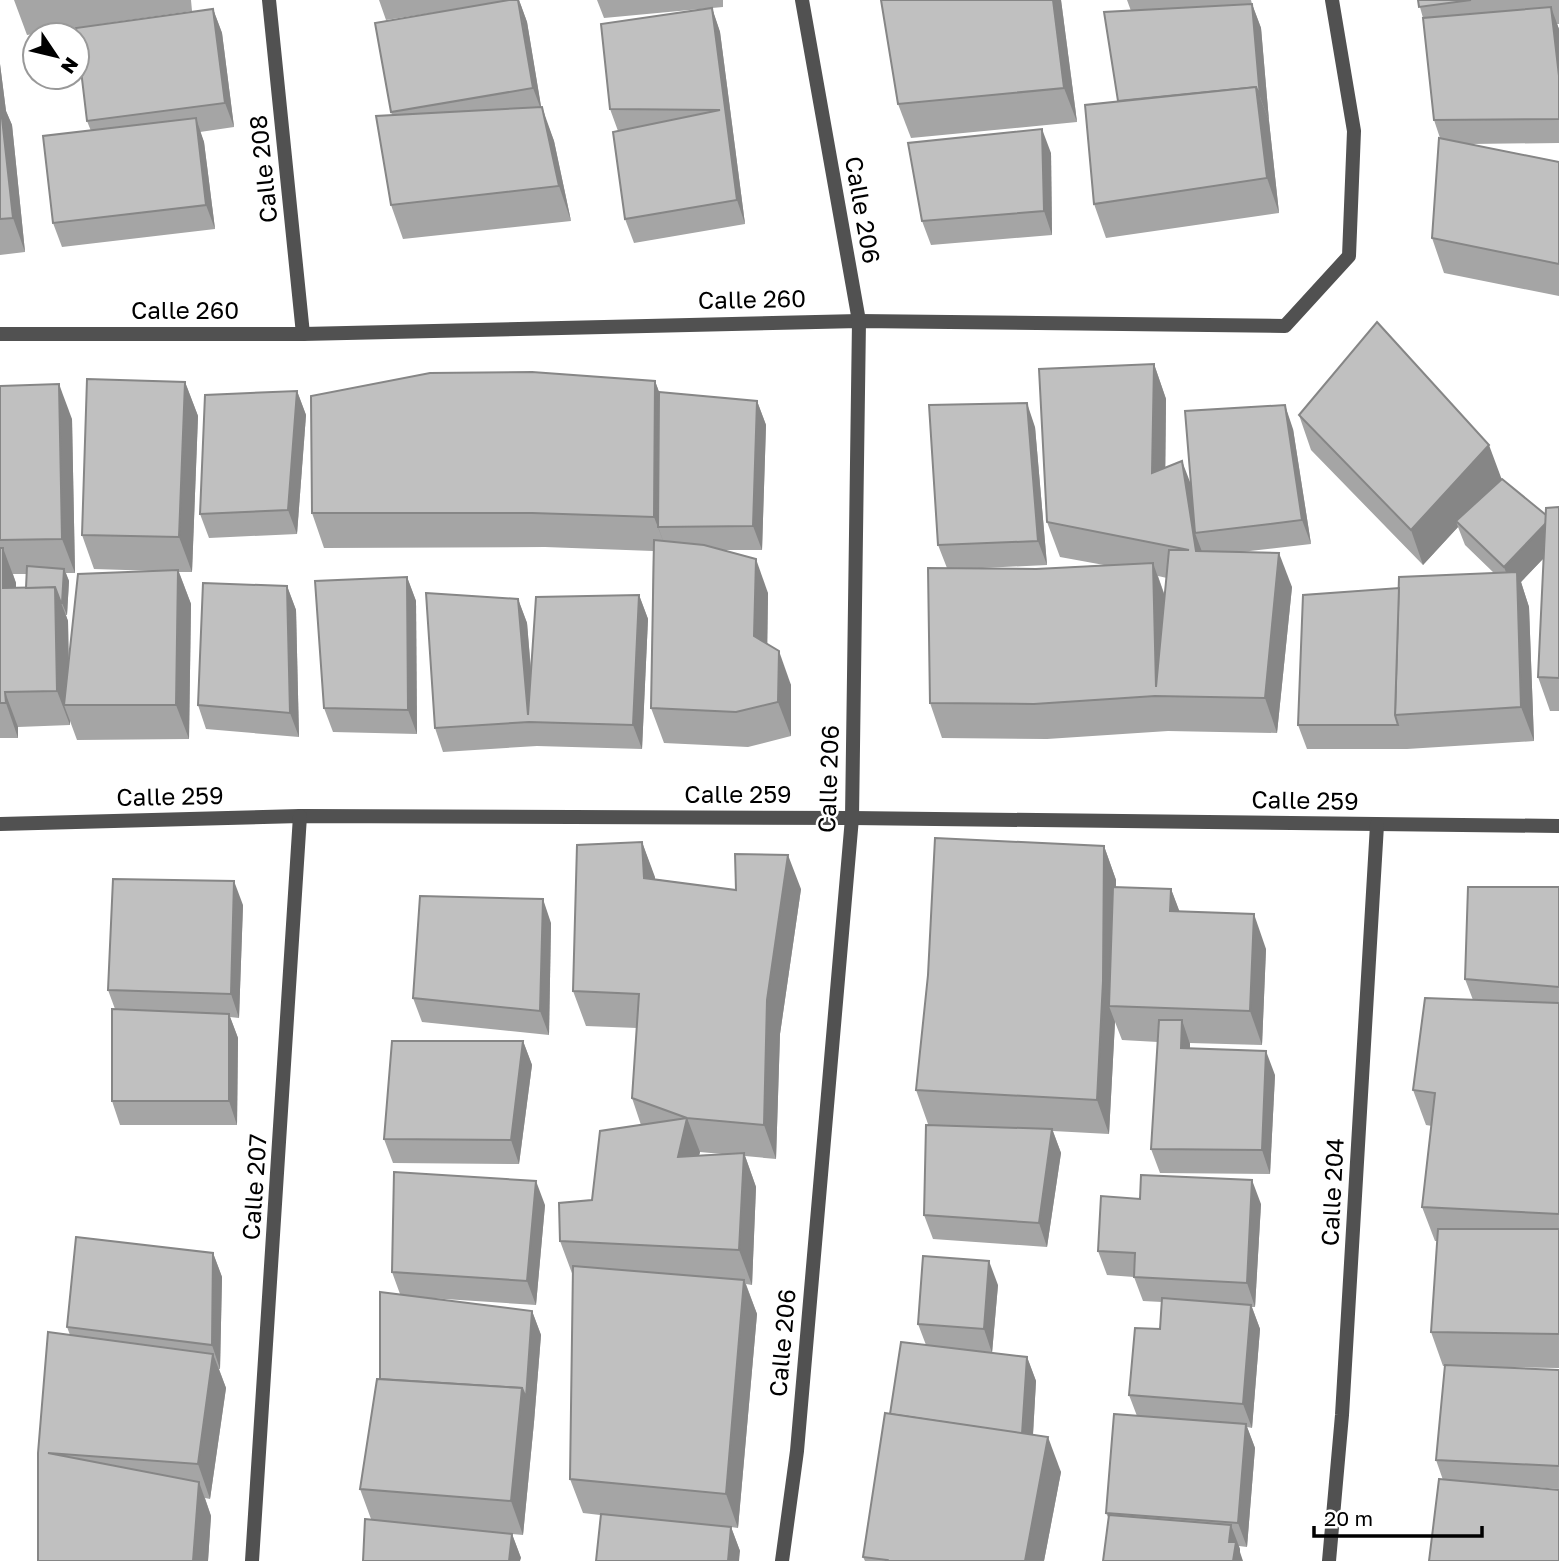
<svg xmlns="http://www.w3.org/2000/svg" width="1559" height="1561" viewBox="0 0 1559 1561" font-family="'Golos Text',sans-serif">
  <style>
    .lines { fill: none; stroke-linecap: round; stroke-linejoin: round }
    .street { stroke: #515151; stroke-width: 14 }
    .wall { fill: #a5a5a5; fill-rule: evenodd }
    .shaded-wall { fill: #868686 }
    .building { fill: #c0c0c0; stroke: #868686; stroke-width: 2 }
    .labels { text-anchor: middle; stroke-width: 5; stroke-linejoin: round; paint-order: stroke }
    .street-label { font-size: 24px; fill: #000; stroke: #fff }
  </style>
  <rect width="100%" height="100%" fill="#fff"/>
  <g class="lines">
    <g class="street">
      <polyline points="269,0 303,334"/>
      <polyline points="0,334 303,334 859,321 1285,326 1349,256 1354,131 1332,0"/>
      <polyline points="0,824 300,816 852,818 1559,826"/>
      <polyline points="252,1561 300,816"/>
      <polyline points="782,1561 797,1451 852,818 859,321 802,0"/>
      <polyline points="1329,1561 1342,1415 1377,825"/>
    </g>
  </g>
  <g class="wall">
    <polygon points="14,0 191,0 192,11 94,25 213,9 222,33 234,127 200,132 204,142 215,229 62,247 53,223 91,131 87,121 76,28 27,35"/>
    <polygon points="379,0 521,0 519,0 527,22 541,107 554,141 571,221 403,239 391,205 392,115 391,112 444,11 386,20"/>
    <polygon points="597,0 723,0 723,7 712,8 720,32 745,224 634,243 625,219 618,131 610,109 711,8 604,18"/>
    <polygon points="881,0 1061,0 1077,122 911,138 898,104"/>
    <polygon points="1127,0 1251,0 1252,4 1261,28 1269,121 1279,213 1106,238 1094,204 1118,101 1131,11"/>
    <polygon points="1418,0 1559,0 1559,24 1557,24 1559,29 1559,143 1470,144 1559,162 1559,296 1444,273 1432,238 1440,138 1434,120 1423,18"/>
    <polygon points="0,64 6,111 12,125 25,252 0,255"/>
    <polygon points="1051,153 1052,235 931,245 922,221"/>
    <path d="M1154 364 1166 399 1165 468 1191 486 1293 429 1311 544 1241 552 1292 587 1277 733 1168 731 1047 739 942 738 930 703 947 568 938 545 1035 427 1047 565 962 569H1036L1104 565 1060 557 1047 522ZM1158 576 1167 578 1165 596Z"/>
    <polygon points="655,381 659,392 757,401 766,425 762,550 723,550 768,593 767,644 791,685 791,736 748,747 664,743 651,708 653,551 545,547 324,548 312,513"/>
    <path d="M185 382 198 416 192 572H179L191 604 189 739 77 740 70 721V725L18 727V738H0V386L72 419 75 573H66L69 581 67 615H66L68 621 69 661 157 571 94 569 82 535ZM13 574H27L26 588H16V583Z"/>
    <polygon points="297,391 306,415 297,534 209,538 200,514"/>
    <polygon points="1299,415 1502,479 1546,515 1559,507 1559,711 1550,711 1538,677 1544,558 1521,582 1529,607 1534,741 1407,749 1307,749 1298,725 1494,573 1465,545 1458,527 1423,565 1311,450"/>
    <polygon points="407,577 416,601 417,734 333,732 324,708"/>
    <polygon points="287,586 296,610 299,737 206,729 198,705"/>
    <polygon points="639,595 648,619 642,749 537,746 443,752 435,728 518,599 527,623 531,669"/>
    <path d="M642 842 655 879 736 890 801 889 780 1034 776 1159 745 1156 756 1187 752 1285 746 1284 757 1314 738 1528 731 1527 740 1551 600 1515 583 1513 570 1479 573 1276 560 1241 592 1200 641 1125 632 1098 637 1028 586 1026 573 991ZM700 1152 722 1154 699 1155Z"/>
    <polygon points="1104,846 1116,880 1116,887 1171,889 1179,911 1266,949 1262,1045 1190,1043 1190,1048 1275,1075 1270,1174 1160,1173 1151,1149 1158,1042 1122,1040 1115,1022 1109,1134 1053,1131 1061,1153 1047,1247 933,1239 924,1215 928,1124 916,1090"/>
    <polygon points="1559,887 1559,1368 1491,1367 1559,1370 1559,1489 1443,1480 1436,1460 1445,1366 1443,1366 1431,1332 1437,1241 1435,1241 1422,1207 1432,1126 1426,1125 1413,1090 1473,1000 1465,979"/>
    <polygon points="243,905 239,1018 230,1017 238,1038 237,1125 120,1125 112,1101 115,1009 108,990"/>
    <polygon points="551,923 549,1035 422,1022 413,998"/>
    <polygon points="523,1041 532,1065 519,1164 393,1163 384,1139"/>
    <polygon points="1140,1199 1261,1204 1255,1307 1252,1307 1260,1329 1252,1428 1247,1427 1255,1448 1247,1547 1239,1546 1240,1552 1109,1519 1106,1513 1137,1416 1129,1395 1160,1329 1162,1302 1143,1301 1134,1277 1107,1275 1098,1251"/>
    <polygon points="545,1205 536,1305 429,1298 532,1311 541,1335 534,1422 523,1535 512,1534 521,1558 371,1519 360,1489 380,1379 400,1294 392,1272"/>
    <polygon points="213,1253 222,1277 220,1369 219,1369 226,1388 210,1499 205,1498 211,1516 208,1561 38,1561 70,1335 67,1327"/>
    <polygon points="998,1285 992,1353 1027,1357 1036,1381 1033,1435 1061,1472 1044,1561 865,1561 863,1557 890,1414 926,1345 918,1324"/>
  </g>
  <g class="shaded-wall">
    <polygon points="519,0 527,22 542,112 533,88"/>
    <polygon points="1053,0 1061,0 1077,122 1064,88"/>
    <polygon points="1252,4 1261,28 1269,121 1260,97"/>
    <polygon points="1551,7 1559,29 1559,76"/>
    <polygon points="712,8 720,32 745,224 737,200"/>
    <polygon points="213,9 222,33 234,127 225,103"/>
    <polygon points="0,64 6,111 12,125 25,252 13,218 0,100"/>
    <polygon points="1256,87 1269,121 1279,213 1267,178"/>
    <polygon points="542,107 554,141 571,221 559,186"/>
    <polygon points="196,118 204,142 215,229 206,205"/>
    <polygon points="1042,129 1051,153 1052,235 1044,211"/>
    <polygon points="1154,364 1166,399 1165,507 1152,473"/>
    <polygon points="655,381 668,416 658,527 667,551 654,517"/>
    <polygon points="185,382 198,416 192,572 179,537"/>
    <polygon points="59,384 72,419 75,573 62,539"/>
    <polygon points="297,391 306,415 297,534 288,510"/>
    <polygon points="757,401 766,425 762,550 753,526"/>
    <polygon points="1027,403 1035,427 1047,565 1038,541"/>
    <polygon points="1285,405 1293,429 1311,544 1302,520"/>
    <polygon points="1489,445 1502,480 1456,521 1458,527 1423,565 1411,530"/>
    <polygon points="1182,461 1195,495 1195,533 1204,557 1196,551"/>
    <polygon points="1550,518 1559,542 1521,582 1529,607 1534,741 1521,707 1513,591 1504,567"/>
    <polygon points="3,548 16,583 16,623 3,588"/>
    <polygon points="1279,553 1292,587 1277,733 1265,698"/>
    <polygon points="756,559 768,593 767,670 754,636"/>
    <polygon points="1153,563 1165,597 1156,687"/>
    <polygon points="64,569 69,581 67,615 62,603"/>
    <polygon points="178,570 191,604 189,739 176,705"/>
    <polygon points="407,577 416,601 417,734 408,710"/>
    <polygon points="287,586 296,610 299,737 290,713"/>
    <polygon points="55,587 68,621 69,705 64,705 70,721 70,725 57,691"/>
    <polygon points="639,595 648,619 642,749 633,725"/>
    <polygon points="518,599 527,623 535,722 528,715"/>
    <polygon points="779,651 791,685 791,736 778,702"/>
    <polygon points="5,692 18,727 18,738 6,703"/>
    <polygon points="642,842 655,877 656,912 644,878"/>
    <polygon points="1104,846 1116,880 1115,1006 1109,1006 1115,1022 1109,1134 1097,1100"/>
    <polygon points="788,855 801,889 780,1034 776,1159 764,1125 767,1000"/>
    <polygon points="234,881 243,905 239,1018 231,994"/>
    <polygon points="1171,889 1184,923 1170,911"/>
    <polygon points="543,899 551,923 549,1035 540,1011"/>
    <polygon points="1254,914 1266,949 1262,1045 1250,1011"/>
    <polygon points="229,1014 238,1038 237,1125 229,1101"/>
    <polygon points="1182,1020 1190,1044 1189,1072 1181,1048"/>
    <polygon points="523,1041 532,1065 519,1164 511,1140"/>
    <polygon points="1266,1051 1275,1075 1270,1174 1262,1150"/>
    <polygon points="687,1118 700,1152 690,1191 678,1157"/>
    <polygon points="1052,1129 1061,1153 1047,1247 1039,1223"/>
    <polygon points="744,1153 756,1187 752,1285 739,1250"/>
    <polygon points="1252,1180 1261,1204 1255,1307 1247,1283"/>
    <polygon points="536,1181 545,1205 536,1305 527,1281"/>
    <polygon points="213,1253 222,1277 220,1369 212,1345"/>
    <polygon points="989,1261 998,1285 992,1353 984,1329"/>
    <polygon points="744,1280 757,1314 738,1528 726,1494"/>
    <polygon points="1251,1305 1260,1329 1252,1428 1243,1404"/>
    <polygon points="532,1311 541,1335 534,1422 523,1535 511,1501 522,1388"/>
    <polygon points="213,1354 226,1388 210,1499 198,1464"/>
    <polygon points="1027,1357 1036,1381 1031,1468 1022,1444"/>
    <polygon points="1246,1424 1255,1448 1247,1547 1238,1523"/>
    <polygon points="1048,1437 1061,1472 1044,1561 1025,1561"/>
    <polygon points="199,1482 211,1516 208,1561 193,1561"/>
    <polygon points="1231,1525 1240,1549 1240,1552 1243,1561 1233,1561 1229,1542"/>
    <polygon points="731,1527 740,1551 739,1561 728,1561"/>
    <polygon points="512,1534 521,1558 520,1561 509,1561"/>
  </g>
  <g class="building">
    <polygon points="509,0 518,0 533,88 391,112 375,23"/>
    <polygon points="881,0 1053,0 1064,88 898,104"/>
    <polygon points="1418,0 1471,0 1419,7"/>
    <polygon points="1252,4 1260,97 1256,87 1118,101 1104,12"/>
    <polygon points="1551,7 1559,76 1559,119 1434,120 1423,18"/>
    <polygon points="712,8 737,200 625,219 613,132 720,110 610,109 601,24"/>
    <polygon points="213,9 225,103 87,121 76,28"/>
    <polygon points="1256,87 1267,178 1094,204 1085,105"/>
    <polygon points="0,100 13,218 0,219"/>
    <polygon points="542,107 559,186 391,205 376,116"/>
    <polygon points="196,118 206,205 53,223 43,136"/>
    <polygon points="1042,129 1044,211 922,221 908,143"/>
    <polygon points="1439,138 1559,162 1559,264 1432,238"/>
    <polygon points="1377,322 1489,445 1411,530 1299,415"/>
    <polygon points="1154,364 1152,473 1182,461 1196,551 1279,553 1265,698 1155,696 1034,704 930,703 928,568 1036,569 1153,563 1156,687 1169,550 1189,550 1047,522 1039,369"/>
    <polygon points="532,372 655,381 654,517 532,513 312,513 311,396 430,373"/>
    <polygon points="87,379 185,382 179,537 82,535"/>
    <polygon points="59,384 62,539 0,540 0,386"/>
    <polygon points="297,391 288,510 200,514 205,395"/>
    <polygon points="659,392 757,401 753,526 658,527"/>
    <polygon points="1027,403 1038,541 938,545 929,405"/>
    <polygon points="1285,405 1302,520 1195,533 1185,411"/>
    <polygon points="1502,479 1546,515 1546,523 1504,567 1456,521"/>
    <polygon points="1559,507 1559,678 1538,677 1546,508"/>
    <polygon points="654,540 704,545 756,559 754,636 779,651 778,702 736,712 651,708"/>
    <polygon points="0,548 3,548 3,588 55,587 57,691 5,692 6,703 0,703"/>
    <polygon points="27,566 64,569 62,603 61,603 55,587 26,588"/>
    <polygon points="178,570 176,705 64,705 78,574"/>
    <polygon points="1517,572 1521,707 1395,715 1399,577"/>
    <polygon points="407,577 408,710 324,708 315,581"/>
    <polygon points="203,583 287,586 290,713 198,705"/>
    <polygon points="1399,588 1395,715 1398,725 1298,725 1303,595"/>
    <polygon points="426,593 518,599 528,715 536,597 639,595 633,725 529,722 435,728"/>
    <polygon points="935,838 1104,846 1103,981 1097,1100 916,1090 928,975"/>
    <polygon points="642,842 644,878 736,890 735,854 788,855 767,1000 764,1125 687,1118 678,1157 744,1153 739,1250 560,1241 559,1203 592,1200 600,1131 687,1118 632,1098 639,994 573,991 577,845"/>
    <polygon points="113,879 234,881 231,994 108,990"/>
    <polygon points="1113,887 1171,889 1170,911 1254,914 1250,1011 1109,1006"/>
    <polygon points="1468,887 1559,887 1559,987 1465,979"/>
    <polygon points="420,896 543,899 540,1011 413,998"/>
    <polygon points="1425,998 1559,1003 1559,1214 1422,1207 1435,1093 1413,1090"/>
    <polygon points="112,1009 229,1014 229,1101 112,1101"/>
    <polygon points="1159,1020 1182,1020 1181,1048 1266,1051 1262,1150 1151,1149"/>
    <polygon points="392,1041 523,1041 511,1140 384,1139"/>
    <polygon points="926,1125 1052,1129 1039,1223 924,1215"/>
    <polygon points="394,1172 536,1181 527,1281 392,1272"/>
    <polygon points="1141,1175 1252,1180 1247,1283 1134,1277 1135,1253 1098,1251 1101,1196 1140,1199"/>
    <polygon points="1438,1229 1559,1229 1559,1334 1431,1332"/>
    <polygon points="76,1237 213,1253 212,1345 67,1327"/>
    <polygon points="923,1256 989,1261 984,1329 918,1324"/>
    <polygon points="573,1266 744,1280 726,1494 570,1479"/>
    <polygon points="380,1292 532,1311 526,1398 522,1388 380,1379"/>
    <polygon points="1162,1298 1251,1305 1243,1404 1129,1395 1135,1328 1160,1329"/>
    <polygon points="48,1332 213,1354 198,1464 48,1453 199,1482 193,1561 38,1561 38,1453"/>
    <polygon points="901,1342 1027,1357 1022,1434 890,1414"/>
    <polygon points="1445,1365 1559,1370 1559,1466 1436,1460"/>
    <polygon points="377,1379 522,1388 511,1501 360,1489"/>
    <polygon points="885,1413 1048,1437 1025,1561 886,1561 887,1560 863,1557"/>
    <polygon points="1114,1414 1246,1424 1238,1523 1106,1513"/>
    <polygon points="1439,1479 1559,1490 1559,1561 1429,1561"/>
    <polygon points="601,1514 731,1527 728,1561 596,1561"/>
    <polygon points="1109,1515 1231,1525 1229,1542 1236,1542 1233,1561 1103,1561"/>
    <polygon points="365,1519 512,1534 509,1561 363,1561"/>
  </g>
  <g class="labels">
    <g class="street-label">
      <text transform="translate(264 169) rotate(-96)" y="8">Calle 208</text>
      <text transform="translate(862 210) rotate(80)" y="8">Calle 206</text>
      <text transform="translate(752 300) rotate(-1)" y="8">Calle 260</text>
      <text x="185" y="319">Calle 260</text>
      <text transform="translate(829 779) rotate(-88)" y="8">Calle 206</text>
      <text x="738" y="803">Calle 259</text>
      <text transform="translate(170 797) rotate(-1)" y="8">Calle 259</text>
      <text transform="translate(1305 801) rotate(1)" y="8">Calle 259</text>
      <text transform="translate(255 1187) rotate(-86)" y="8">Calle 207</text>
      <text transform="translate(1333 1192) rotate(-87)" y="8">Calle 204</text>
      <text transform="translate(783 1343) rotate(-85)" y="8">Calle 206</text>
    </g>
  </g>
  <g transform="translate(56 56) rotate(125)"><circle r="33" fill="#ffffff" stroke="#999999" stroke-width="2"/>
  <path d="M0-5L12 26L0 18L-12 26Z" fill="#000000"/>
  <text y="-10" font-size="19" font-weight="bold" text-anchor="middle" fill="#000000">N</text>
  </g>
  <path d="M1314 1526v10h168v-10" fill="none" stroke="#000000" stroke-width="3.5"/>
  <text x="1324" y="1526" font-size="21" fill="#000000" stroke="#ffffff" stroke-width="5" paint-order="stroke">20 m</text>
</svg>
